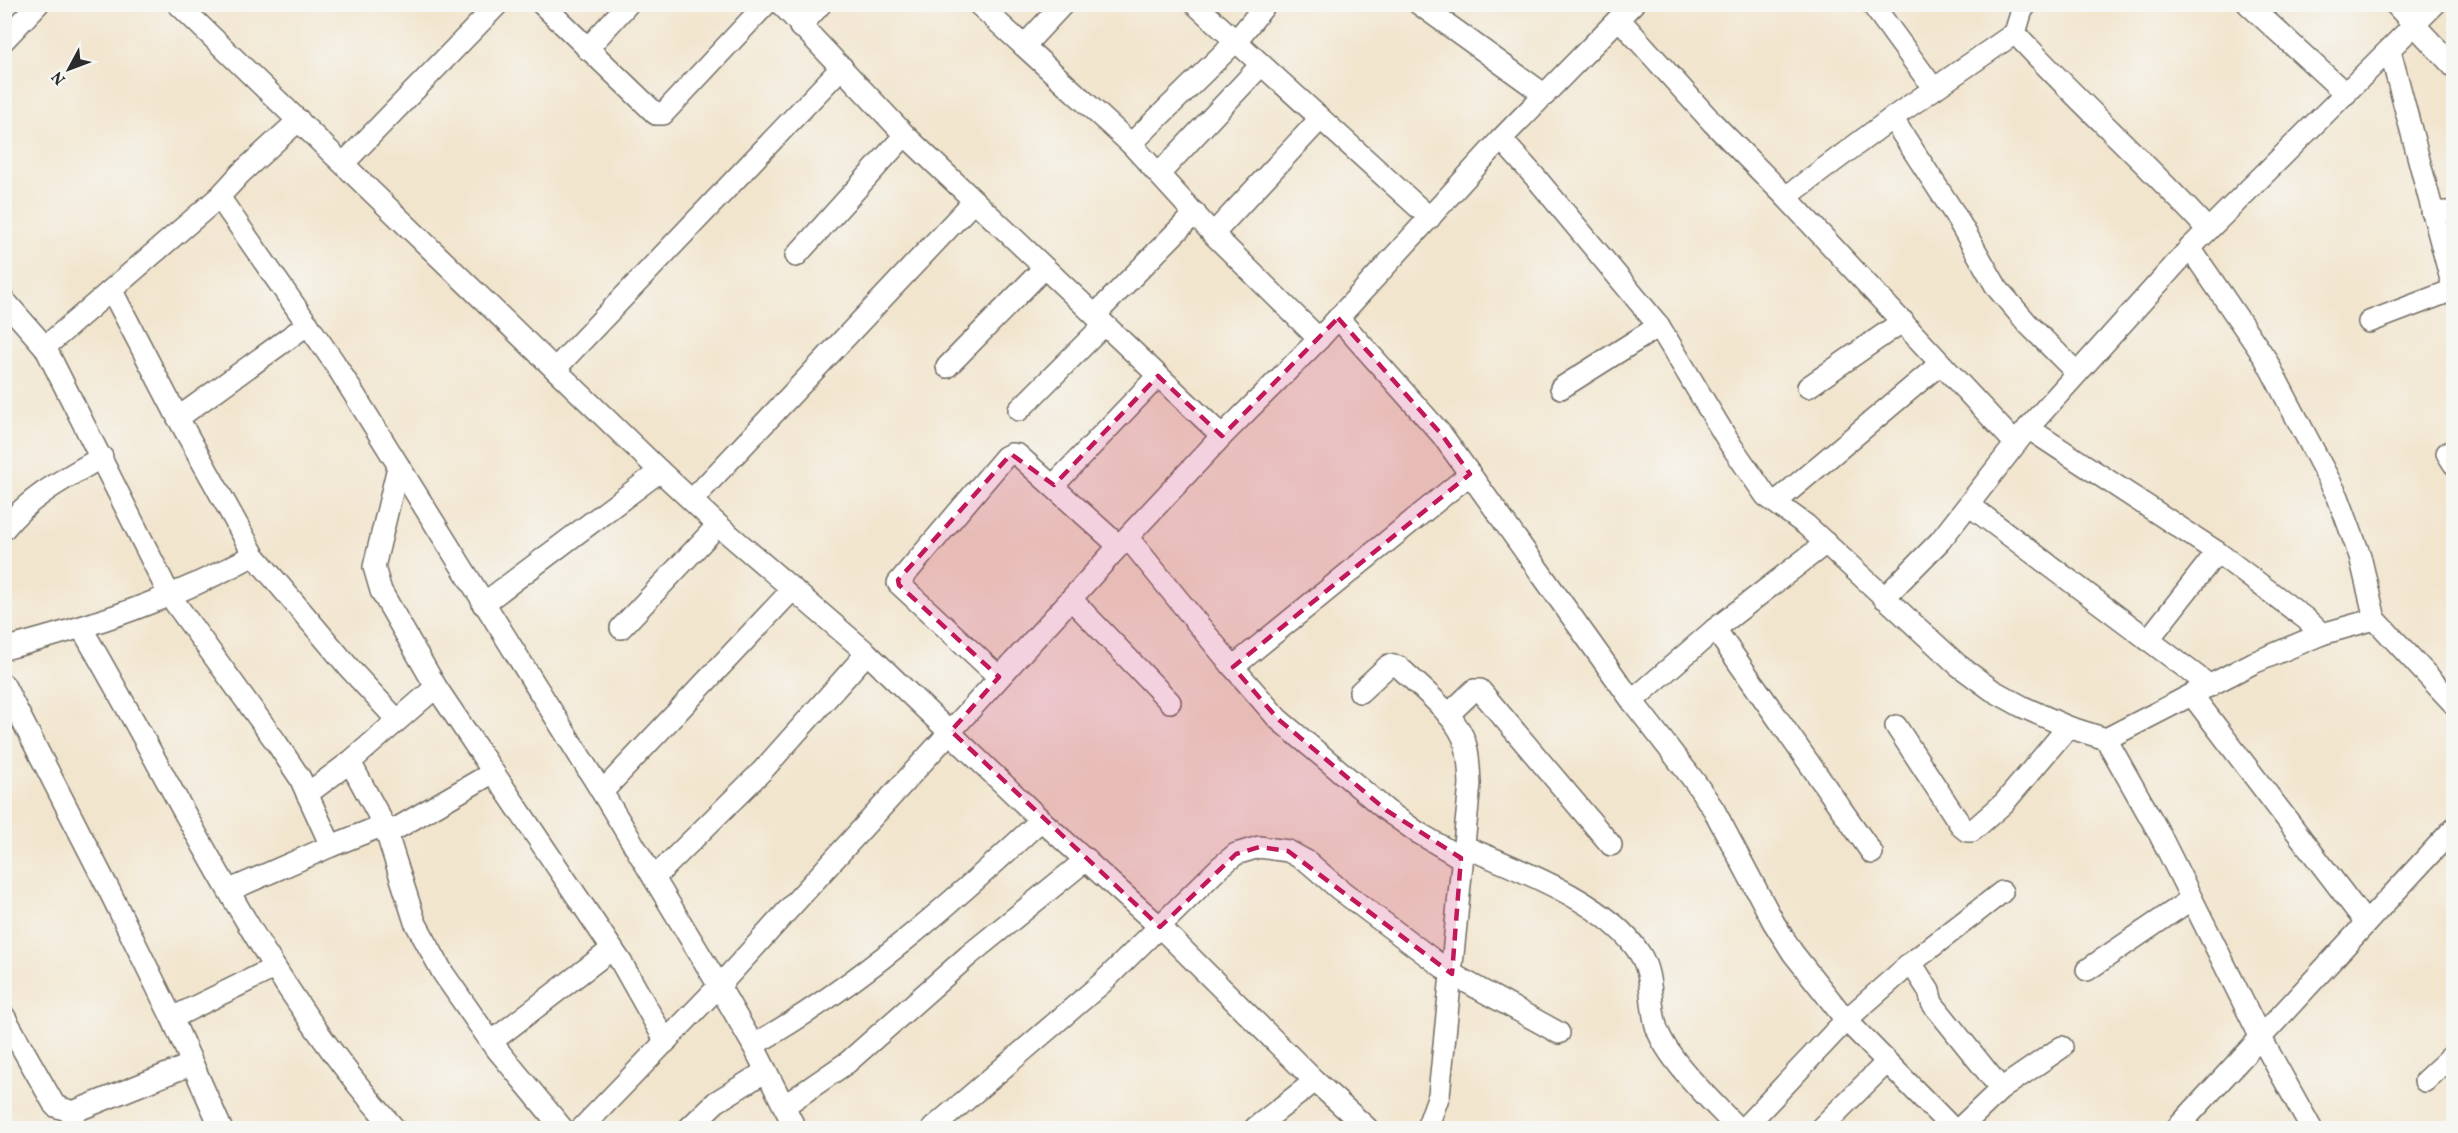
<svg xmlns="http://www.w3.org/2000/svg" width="2458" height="1133" viewBox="0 0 2458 1133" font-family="Vollkorn,serif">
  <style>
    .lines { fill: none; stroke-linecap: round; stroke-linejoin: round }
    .minor-casing { stroke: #716c64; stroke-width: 24 }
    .minor { stroke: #fff; stroke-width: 21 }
    .marked { fill: #c2185b; fill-opacity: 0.2; stroke: #c2185b; stroke-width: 4.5; stroke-dasharray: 12 8; stroke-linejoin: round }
  </style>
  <rect width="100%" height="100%" fill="#f6f6f2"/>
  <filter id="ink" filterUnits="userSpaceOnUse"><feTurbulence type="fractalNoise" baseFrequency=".0167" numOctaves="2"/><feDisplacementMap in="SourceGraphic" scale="12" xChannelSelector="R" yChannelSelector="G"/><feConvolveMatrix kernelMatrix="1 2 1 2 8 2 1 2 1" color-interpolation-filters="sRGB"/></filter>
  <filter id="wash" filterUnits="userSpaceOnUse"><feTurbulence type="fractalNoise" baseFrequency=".008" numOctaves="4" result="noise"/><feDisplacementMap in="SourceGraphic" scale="24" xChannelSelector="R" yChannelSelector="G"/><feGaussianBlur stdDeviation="1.35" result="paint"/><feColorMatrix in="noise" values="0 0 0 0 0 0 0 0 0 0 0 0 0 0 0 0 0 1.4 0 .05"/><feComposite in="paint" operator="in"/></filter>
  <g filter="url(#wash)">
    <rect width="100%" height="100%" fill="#f2e5ce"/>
  </g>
  <g filter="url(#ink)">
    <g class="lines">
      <g class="minor-casing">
        <g id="minor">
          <polyline points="178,4 660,471 718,525 867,653 1041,820 1160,927 1315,1081 1367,1128"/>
          <polyline points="542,4 656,114 663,114 766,4"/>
          <polyline points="781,4 905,135 1222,436"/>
          <polyline points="978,4 1131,144 1213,234 1319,339"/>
          <polyline points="1195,4 1430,218"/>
          <polyline points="1419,4 1545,95"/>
          <polyline points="1872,4 1934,89"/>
          <polyline points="2248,4 2346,94"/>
          <polyline points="2395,4 2454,67"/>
          <polyline points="1620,20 1712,122 1786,197 2015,443"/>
          <polyline points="800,27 821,4"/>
          <path d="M2015 33C2077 101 2146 162 2208 230"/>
          <polyline points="4,40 38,4"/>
          <polyline points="1024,46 1063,4"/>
          <polyline points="587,49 628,4"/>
          <polyline points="2390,51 2454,291"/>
          <polyline points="1892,118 1954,213 1997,288 2028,324 2076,372"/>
          <polyline points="299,120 241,173 219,197 334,362 602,792 719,986 753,1045 795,1128"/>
          <polyline points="1501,139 1536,178 1659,326 1730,444 1766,496 1806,525 1958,665 1992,690 2023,707 2068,727 2106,739 2253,663 2322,634"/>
          <polyline points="1131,144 1236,41 1266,4"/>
          <polyline points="344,163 498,4"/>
          <polyline points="1159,174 1261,65"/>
          <polyline points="1786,197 1892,118 2015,33 2022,10 2027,4"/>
          <polyline points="2432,212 2454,212"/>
          <polyline points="1213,234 1320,119"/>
          <polyline points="2190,248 2265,358 2338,497 2360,556 2375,619"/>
          <polyline points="796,256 905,135"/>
          <polyline points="112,291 178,418 254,555 351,670 397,720"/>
          <polyline points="4,300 45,347 170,596 276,742 300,778 331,846 230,890"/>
          <polyline points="1095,315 1195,213"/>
          <polyline points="1338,318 1442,435 1632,701 1695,782 1714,810 1774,923 1793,953 1846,1020 1952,1128"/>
          <polyline points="2369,322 2453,290"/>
          <polyline points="45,347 219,197"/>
          <polyline points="947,367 1044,268"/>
          <polyline points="555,369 842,67"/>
          <polyline points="1808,387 1903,321"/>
          <polyline points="1561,388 1659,326"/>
          <polyline points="1019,410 1104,325"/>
          <polyline points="178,418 308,324"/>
          <polyline points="2028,428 2217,552 2306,619 2322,634 2375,619 2454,704"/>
          <polyline points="2447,453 2454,464"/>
          <polyline points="398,467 374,567 381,591 436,687"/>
          <polyline points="1054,485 1158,376"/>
          <polyline points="692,500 974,201"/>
          <polyline points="1776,502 1940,364"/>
          <polyline points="1969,505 2210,686"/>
          <path d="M4 529C30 496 66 478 102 457"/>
          <polyline points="1128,538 1233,667 1278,719 1386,810 1417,832 1461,858"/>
          <polyline points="1884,598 1940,541 2028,428 2190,248 2435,4"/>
          <polyline points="1071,599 1170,702"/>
          <polyline points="483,604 660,471"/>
          <polyline points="621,628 718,525"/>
          <path d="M82 629C181 798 263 981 394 1128"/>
          <polyline points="1715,629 1872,853"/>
          <polyline points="2148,640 2217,552"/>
          <path d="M4 649C92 626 174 599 254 555"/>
          <polyline points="1233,667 1470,474"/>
          <polyline points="999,677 898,583 1005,457 1011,454 1018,455 1119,546"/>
          <polyline points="4,685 110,892 172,1018 221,1128"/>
          <path d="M1360 692 1389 665 1399 667C1419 686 1452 712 1463 737 1469 751 1469 768 1470 784L1439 1095 1427 1128"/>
          <polyline points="2192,695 2366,923"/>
          <polyline points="1632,701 1715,629 1826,543"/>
          <polyline points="1448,715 1474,690 1480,690 1611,845"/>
          <polyline points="1896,726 1962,827 1967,831 1972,831 2004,803 2068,727"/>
          <polyline points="2106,739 2158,831 2261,1038 2311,1128"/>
          <polyline points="350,762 384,825 415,922 443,973 491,1042 562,1128"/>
          <polyline points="602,792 793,589"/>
          <polyline points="307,794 350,762 436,687 621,962 666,1042"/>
          <polyline points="387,834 492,773"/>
          <polyline points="331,846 384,825"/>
          <path d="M1463 846C1517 869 1608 902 1640 954 1654 976 1649 1005 1657 1029 1669 1062 1713 1102 1737 1128"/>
          <polyline points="654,878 763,770 867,653"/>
          <polyline points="1911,963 1929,991 1932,1003 2001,1089"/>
          <polyline points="2087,970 2190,900"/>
          <polyline points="4,1016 55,1106 73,1112 192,1064"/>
          <polyline points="172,1018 274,968"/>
          <polyline points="491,1042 612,949"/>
          <path d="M753 1045C860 985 952 903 1041 820"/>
          <polyline points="2425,1081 2454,1054"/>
          <polyline points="784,1106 848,1062 969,955 1087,859"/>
          <polyline points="582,1128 719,986 1119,546 1222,436 1319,339 1501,139 1633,4"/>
          <polyline points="689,1128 716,1102 766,1071"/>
          <polyline points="933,1128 1102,983 1220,867 1236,854 1259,847 1288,851 1308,862 1339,889 1452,974 1559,1033"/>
          <polyline points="1255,1128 1315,1081"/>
          <polyline points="1744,1128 1846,1020 1911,963 2002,892"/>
          <polyline points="1821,1128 1886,1063"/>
          <polyline points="1960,1128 2001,1089 2062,1047"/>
          <polyline points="2177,1128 2454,828"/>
        </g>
      </g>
      <use href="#minor" class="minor"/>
    </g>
  </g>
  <path class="marked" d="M1338 318 1442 435 1470 474 1233 667 1278 719 1386 810 1461 858 1452 974 1288 851 1259 847 1236 854 1160 927 951 731 999 677 899 585 898 580 1011 454 1054 485 1158 376 1222 436Z"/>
  <rect width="2458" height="1133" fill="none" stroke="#f6f6f2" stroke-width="24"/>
  <g transform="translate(69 69) rotate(229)" stroke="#f6f6f2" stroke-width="4.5" paint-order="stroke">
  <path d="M0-4.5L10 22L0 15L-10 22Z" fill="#2b2b2b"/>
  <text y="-9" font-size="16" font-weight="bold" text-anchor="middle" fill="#2b2b2b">N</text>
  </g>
</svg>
